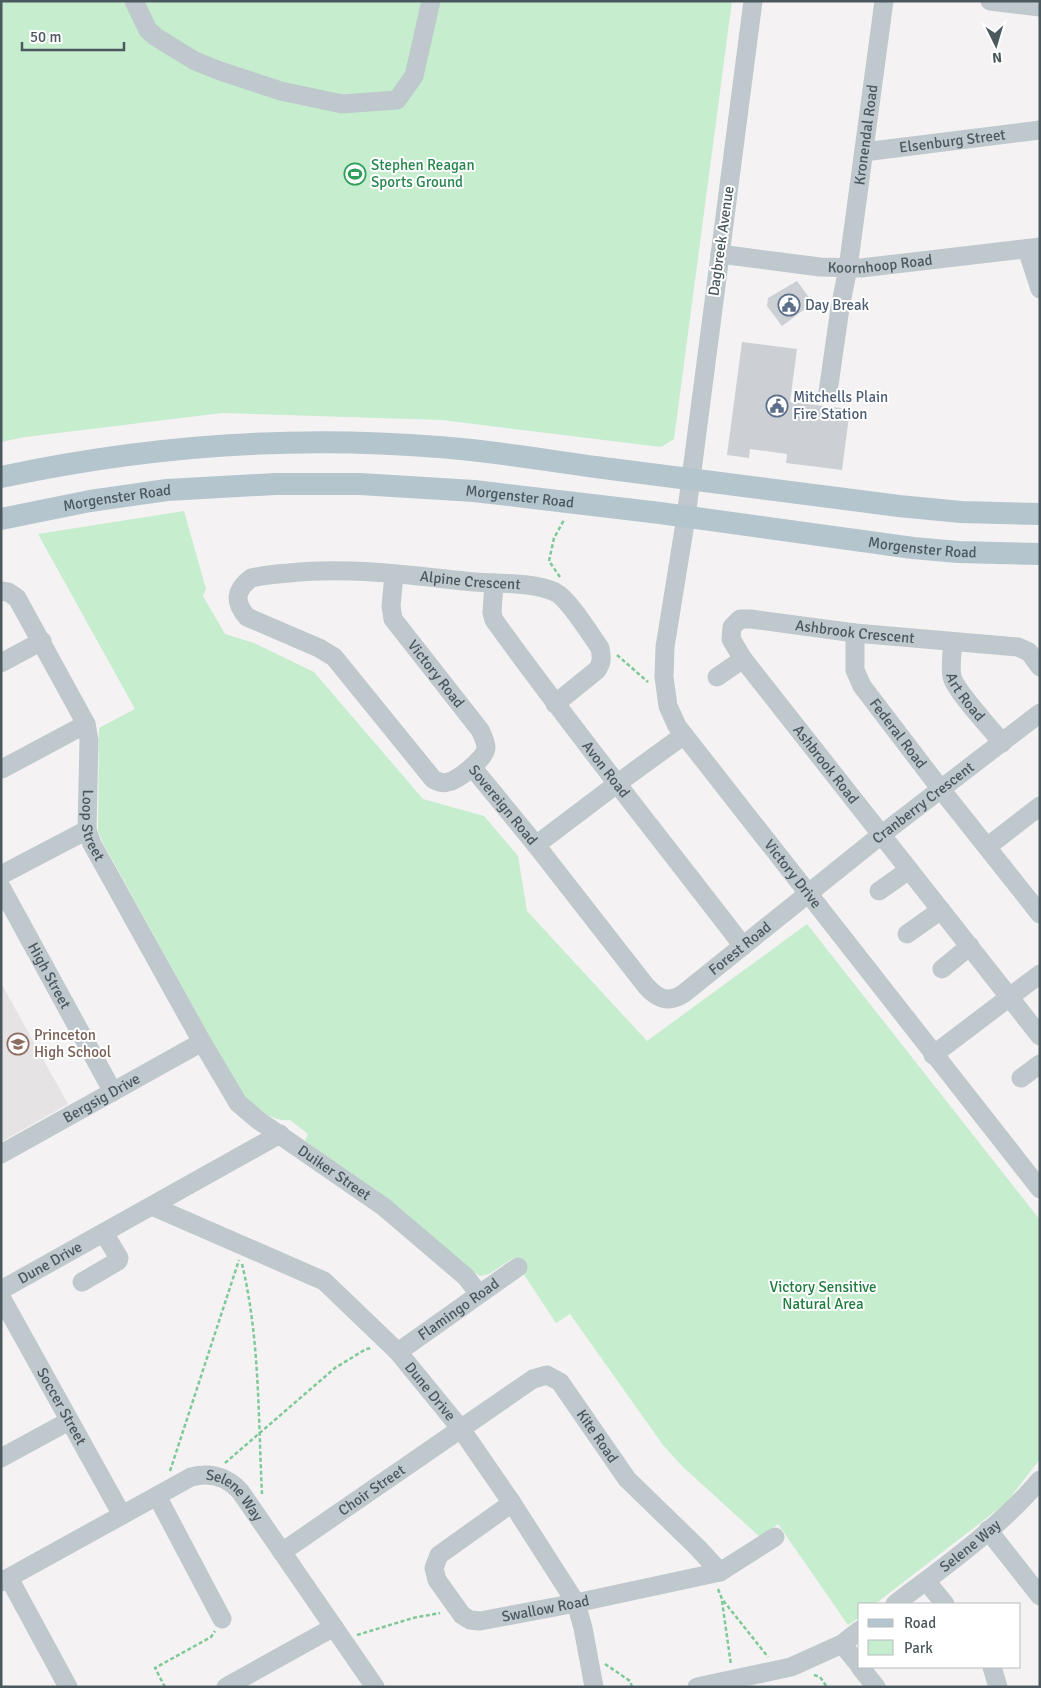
<svg xmlns="http://www.w3.org/2000/svg" width="1041" height="1688" viewBox="0 0 1041 1688" font-family="Signika,sans-serif">
  <style>
    .education { fill: #e5e3e4 }
    .green { fill: #c5edce }
    .building { fill: #ccd0d4 }
    .lines { fill: none; stroke-linecap: round; stroke-linejoin: round }
    .path { stroke: #7fc998; stroke-width: 2.5; stroke-dasharray: 4 2.5; stroke-linecap: butt }
    .minor { stroke: #bfc8cd; stroke-width: 19 }
    .major { stroke: #b4c5ce; stroke-width: 22 }
    .labels { text-anchor: middle; stroke-width: 4; stroke-linejoin: round; paint-order: stroke }
    .street-label { font-size: 15px; fill: #4b585e; stroke: #fff }
    .leisure-label { font-size: 15px; fill: #27864d; stroke: #fff; text-anchor: start }
    .service-label { font-size: 15px; fill: #4e5e75; stroke: #fff; text-anchor: start }
    .education-label { font-size: 15px; fill: #785e54; stroke: #fff; text-anchor: start }
    .park-label { font-size: 15px; fill: #1f7c3e; stroke: #fff }
  </style>
  <rect width="100%" height="100%" fill="#f4f2f2"/>
  <polygon class="education" points="1,983 68,1104 1,1142"/>
  <g class="green">
    <polygon points="1,1 732,1 674,439 661,447 442,420 222,413 25,437 1,442"/>
    <path d="M184 511 206 589 203 596 225 634 254 643 314 672 423 799 484 816 518 856 527 911 647 1041 807 924 1040 1220V1459L1006 1503 875 1604H860V1617L848 1625 778 1524 760 1537 682 1466 663 1445 570 1314 556 1323 513 1258 489 1274 480 1276 469 1269 395 1204 305 1141 308 1134 290 1120C271 1122 257 1107 243 1097L103 843 98 831 99 728 135 709 38 534Z"/>
  </g>
  <g class="building">
    <polygon points="797,281 813,303 782,326 767,306 768,298"/>
    <polygon points="742,342 797,349 790,402 850,409 842,470 786,463 787,454 750,449 749,458 727,455"/>
  </g>
  <g class="lines">
    <g class="path">
      <polyline points="560,577 549,561 554,538 564,520"/>
      <polyline points="617,655 648,682"/>
      <path d="M242 1264C260 1339 258 1417 262 1494"/>
      <polyline points="225,1463 335,1368 366,1349 371,1348"/>
      <polyline points="170,1471 239,1260"/>
      <polyline points="718,1589 722,1599 768,1657"/>
      <polyline points="722,1601 731,1665"/>
      <polyline points="357,1635 413,1618 440,1613"/>
      <polyline points="605,1664 630,1681 632,1687"/>
      <polyline points="814,1675 820,1677 827,1687"/>
      <polyline points="165,1687 155,1668 211,1637 215,1631"/>
    </g>
    <g class="minor">
      <polyline points="134,1 148,30 156,37 195,61 220,71 281,91 342,104 397,100 414,76 431,1"/>
      <path id="s1" d="M753 1 686 517 665 647 664 677 668 706 677 726 684 735 1040 1189"/>
      <polyline points="990,1 1040,7"/>
      <path id="s2" d="M864 152 1040 130"/>
      <polyline points="1027,249 1040,289"/>
      <path id="s3" d="M720 254 820 267 861 268 1040 247"/>
      <path id="s4" d="M828 392 840 308 848 268 884 1"/>
      <path id="s5" d="M394 575 391 606 393 619 480 730C483 736 486 742 486 748 485 759 458 780 448 782 443 784 438 782 433 779L334 657 319 648 247 617C234 602 235 590 251 578 264 575 276 574 289 573 351 566 414 576 475 582 499 584 533 582 555 592 569 599 590 634 600 648 602 657 602 663 597 670L555 704"/>
      <path id="s6" d="M494 583 492 613 494 620C574 731 660 838 743 946"/>
      <path id="s7" d="M1 591 8 592 17 598 86 724 89 740 87 830 92 844 202 1042 238 1103 258 1120 384 1207 466 1277 479 1294"/>
      <path id="s8" d="M855 633V670L862 686 936 783 1040 914"/>
      <path id="s9" d="M953 642C952 653 950 667 952 677 956 692 991 728 1002 743"/>
      <path id="s10" d="M743 659 1040 1036"/>
      <polyline points="1,663 42,641"/>
      <path id="s11" d="M717 677 743 659 731 639 732 627 740 619H751L855 633 1018 647 1029 652 1040 667"/>
      <path id="s12" d="M472 767 536 845 646 986C657 998 667 1004 683 994L881 835 1040 713"/>
      <polyline points="2,769 86,724"/>
      <polyline points="536,845 618,783 684,735"/>
      <polyline points="987,847 1040,806"/>
      <polyline points="1,875 87,830"/>
      <path id="s13" d="M1 887 113 1092"/>
      <polyline points="879,891 909,870"/>
      <polyline points="907,934 941,910"/>
      <polyline points="942,969 970,946"/>
      <polyline points="933,1055 1040,974"/>
      <polyline points="1021,1078 1040,1064"/>
      <path id="s14" d="M1 1154 202 1042"/>
      <path id="s15" d="M152 1206 324 1281 398 1352 461 1429 512 1503 576 1603 583 1628 594 1687"/>
      <polyline points="82,1282 118,1261 119,1258 104,1233"/>
      <path id="s16" d="M1 1290 280 1134"/>
      <path id="s17" d="M1 1297 122 1515"/>
      <path id="s18" d="M398 1352 518 1267"/>
      <polyline points="1,1458 69,1421"/>
      <polyline points="157,1496 222,1619"/>
      <path id="s19" d="M512 1503 439 1555 434 1568 437 1580 462 1615 470 1620 480 1621 576 1603 720 1572 775 1537"/>
      <polyline points="988,1530 1040,1596"/>
      <path id="s20" d="M282 1552 533 1379 547 1375 560 1382 627 1479 698 1548 720 1572"/>
      <polyline points="9,1578 68,1687"/>
      <polyline points="926,1581 945,1604"/>
      <path id="s21" d="M1 1582 191 1477C210 1472 226 1476 240 1491L375 1687"/>
      <path id="s22" d="M895 1604C945 1566 999 1528 1040 1480"/>
      <polyline points="842,1644 860,1666"/>
      <polyline points="860,1667 876,1687"/>
      <polyline points="992,1667 998,1687"/>
      <polyline points="226,1687 334,1627"/>
      <polyline points="697,1687 791,1667 842,1644 860,1630"/>
    </g>
    <g class="major">
      <path d="M1 477C145 446 293 435 439 447 496 451 554 462 611 469 707 482 803 494 899 506L961 512 1040 514"/>
      <path id="s23" d="M1 519 90 501 167 490 275 484H360L474 491 660 513 913 548 958 552 1040 554"/>
    </g>
  </g>
  <defs>
    <g id="stadium-ring" transform="scale(1.125)"><circle r="9.5" fill="#fff" stroke="#2e9e5b" stroke-width="1.5"/><path d="M0-5a6.5 5 0 1 0 0 10a6.5 5 0 1 0 0-10ZM-3.5-1.8h7v3.6h-7Z" fill="#2e9e5b"/></g>
    <g id="civic-ring" transform="scale(1.125)"><circle r="9.5" fill="#fff" stroke="#5c6f8a" stroke-width="1.5"/><path d="M-.6-6.5H3V-4.5H.6V-3L4-1V1h2V6H-6V1h2V-1L-.6-3ZM-1.2 2.5V6h2.4V2.5Z" fill="#5c6f8a"/></g>
    <g id="school-ring" transform="scale(1.125)"><circle r="9.5" fill="#fff" stroke="#8d6e63" stroke-width="1.5"/><path d="M0-5L7-2L0 1L-7-2ZM-4 1L0 2.5L4 1V4Q0 6-4 4Z" fill="#8d6e63"/></g>
  </defs>
  <g fill-rule="evenodd">
    <use href="#stadium-ring" x="355" y="174"/>
    <use href="#civic-ring" x="789" y="305"/>
    <use href="#civic-ring" x="777" y="406"/>
    <use href="#school-ring" x="18" y="1044"/>
  </g>
  <g class="labels">
    <g class="street-label">
      <text dy="5" stroke="none"><textPath href="#s4" startOffset="260">Kronendal Road</textPath></text>
      <text dy="5" stroke="none"><textPath href="#s2" startOffset="89">Elsenburg Street</textPath></text>
      <text transform="translate(721 241) rotate(-82)" y="5">Dagbreek Avenue</text>
      <text dy="5" stroke="none"><textPath href="#s3" startOffset="161">Koornhoop Road</textPath></text>
      <text dy="5" stroke="none"><textPath href="#s23" startOffset="522">Morgenster Road</textPath></text>
      <text dy="5" stroke="none"><textPath href="#s23" startOffset="118">Morgenster Road</textPath></text>
      <text dy="5" stroke="none"><textPath href="#s23" startOffset="928">Morgenster Road</textPath></text>
      <text dy="5" stroke="none"><textPath href="#s5" startOffset="792">Alpine Crescent</textPath></text>
      <text dy="5" stroke="none"><textPath href="#s11" startOffset="194">Ashbrook Crescent</textPath></text>
      <text dy="5" stroke="none"><textPath href="#s5" startOffset="114">Victory Road</textPath></text>
      <text dy="5" stroke="none"><textPath href="#s9" startOffset="59">Art Road</textPath></text>
      <text dy="5" stroke="none"><textPath href="#s8" startOffset="114">Federal Road</textPath></text>
      <text dy="5" stroke="none"><textPath href="#s10" startOffset="134">Ashbrook Road</textPath></text>
      <text dy="5" stroke="none"><textPath href="#s6" startOffset="224">Avon Road</textPath></text>
      <text dy="5" stroke="none"><textPath href="#s12" startOffset="629">Cranberry Crescent</textPath></text>
      <text dy="5" stroke="none"><textPath href="#s12" startOffset="49">Sovereign Road</textPath></text>
      <text dy="5" stroke="none"><textPath href="#s7" startOffset="264">Loop Street</textPath></text>
      <text dy="5" stroke="none"><textPath href="#s1" startOffset="921">Victory Drive</textPath></text>
      <text dy="5" stroke="none"><textPath href="#s12" startOffset="395">Forest Road</textPath></text>
      <text dy="5" stroke="none"><textPath href="#s13" startOffset="101">High Street</textPath></text>
      <text dy="5" stroke="none"><textPath href="#s14" startOffset="115">Bergsig Drive</textPath></text>
      <text dy="5" stroke="none"><textPath href="#s7" startOffset="699">Duiker Street</textPath></text>
      <text dy="5" stroke="none"><textPath href="#s16" startOffset="56">Dune Drive</textPath></text>
      <text dy="5" stroke="none"><textPath href="#s18" startOffset="74">Flamingo Road</textPath></text>
      <text dy="5" stroke="none"><textPath href="#s15" startOffset="341">Dune Drive</textPath></text>
      <text dy="5" stroke="none"><textPath href="#s17" startOffset="125">Soccer Street</textPath></text>
      <text dy="5" stroke="none"><textPath href="#s20" startOffset="400">Kite Road</textPath></text>
      <text dy="5" stroke="none"><textPath href="#s20" startOffset="109">Choir Street</textPath></text>
      <text dy="5" stroke="none"><textPath href="#s21" startOffset="269">Selene Way</textPath></text>
      <text dy="5" stroke="none"><textPath href="#s22" startOffset="95">Selene Way</textPath></text>
      <text dy="5" stroke="none"><textPath href="#s19" startOffset="245">Swallow Road</textPath></text>
    </g>
    <g class="leisure-label">
      <text x="371" y="170">Stephen Reagan<tspan x="371" dy="17">Sports Ground</tspan></text>
    </g>
    <g class="service-label">
      <text x="805" y="310">Day Break</text>
      <text x="793" y="402">Mitchells Plain<tspan x="793" dy="17">Fire Station</tspan></text>
    </g>
    <g class="education-label">
      <text x="34" y="1040">Princeton<tspan x="34" dy="17">High School</tspan></text>
    </g>
    <g class="park-label">
      <text x="823" y="1292">Victory Sensitive<tspan x="823" dy="17">Natural Area</tspan></text>
    </g>
  </g>
  <rect width="1041" height="1688" fill="none" stroke="#4b585e" stroke-width="5"/>
  <rect x="858" y="1603" width="162" height="65" fill="#ffffff" stroke="#b7bcbf"/>
  <rect x="868" y="1619" width="25" height="8" fill="#b4c5ce" stroke="#b7bcbf"/>
  <text x="904" y="1628" font-size="15" fill="#4b585e">Road</text>
  <rect x="868" y="1640" width="25" height="15" fill="#c5edce" stroke="#b7bcbf"/>
  <text x="904" y="1653" font-size="15" fill="#4b585e">Park</text>
  <g transform="translate(996 45) rotate(175)" stroke="#ffffff" stroke-width="4" paint-order="stroke">
  <path d="M0-4L9 19L0 12L-9 19Z" fill="#4b585e"/>
  <text y="-8" font-size="14" font-weight="bold" text-anchor="middle" fill="#4b585e">N</text>
  </g>
  <path d="M22 42v8h102v-8" fill="none" stroke="#4b585e" stroke-width="2.5"/>
  <text x="30" y="42" font-size="15" fill="#4b585e" stroke="#ffffff" stroke-width="4" paint-order="stroke">50 m</text>
</svg>
